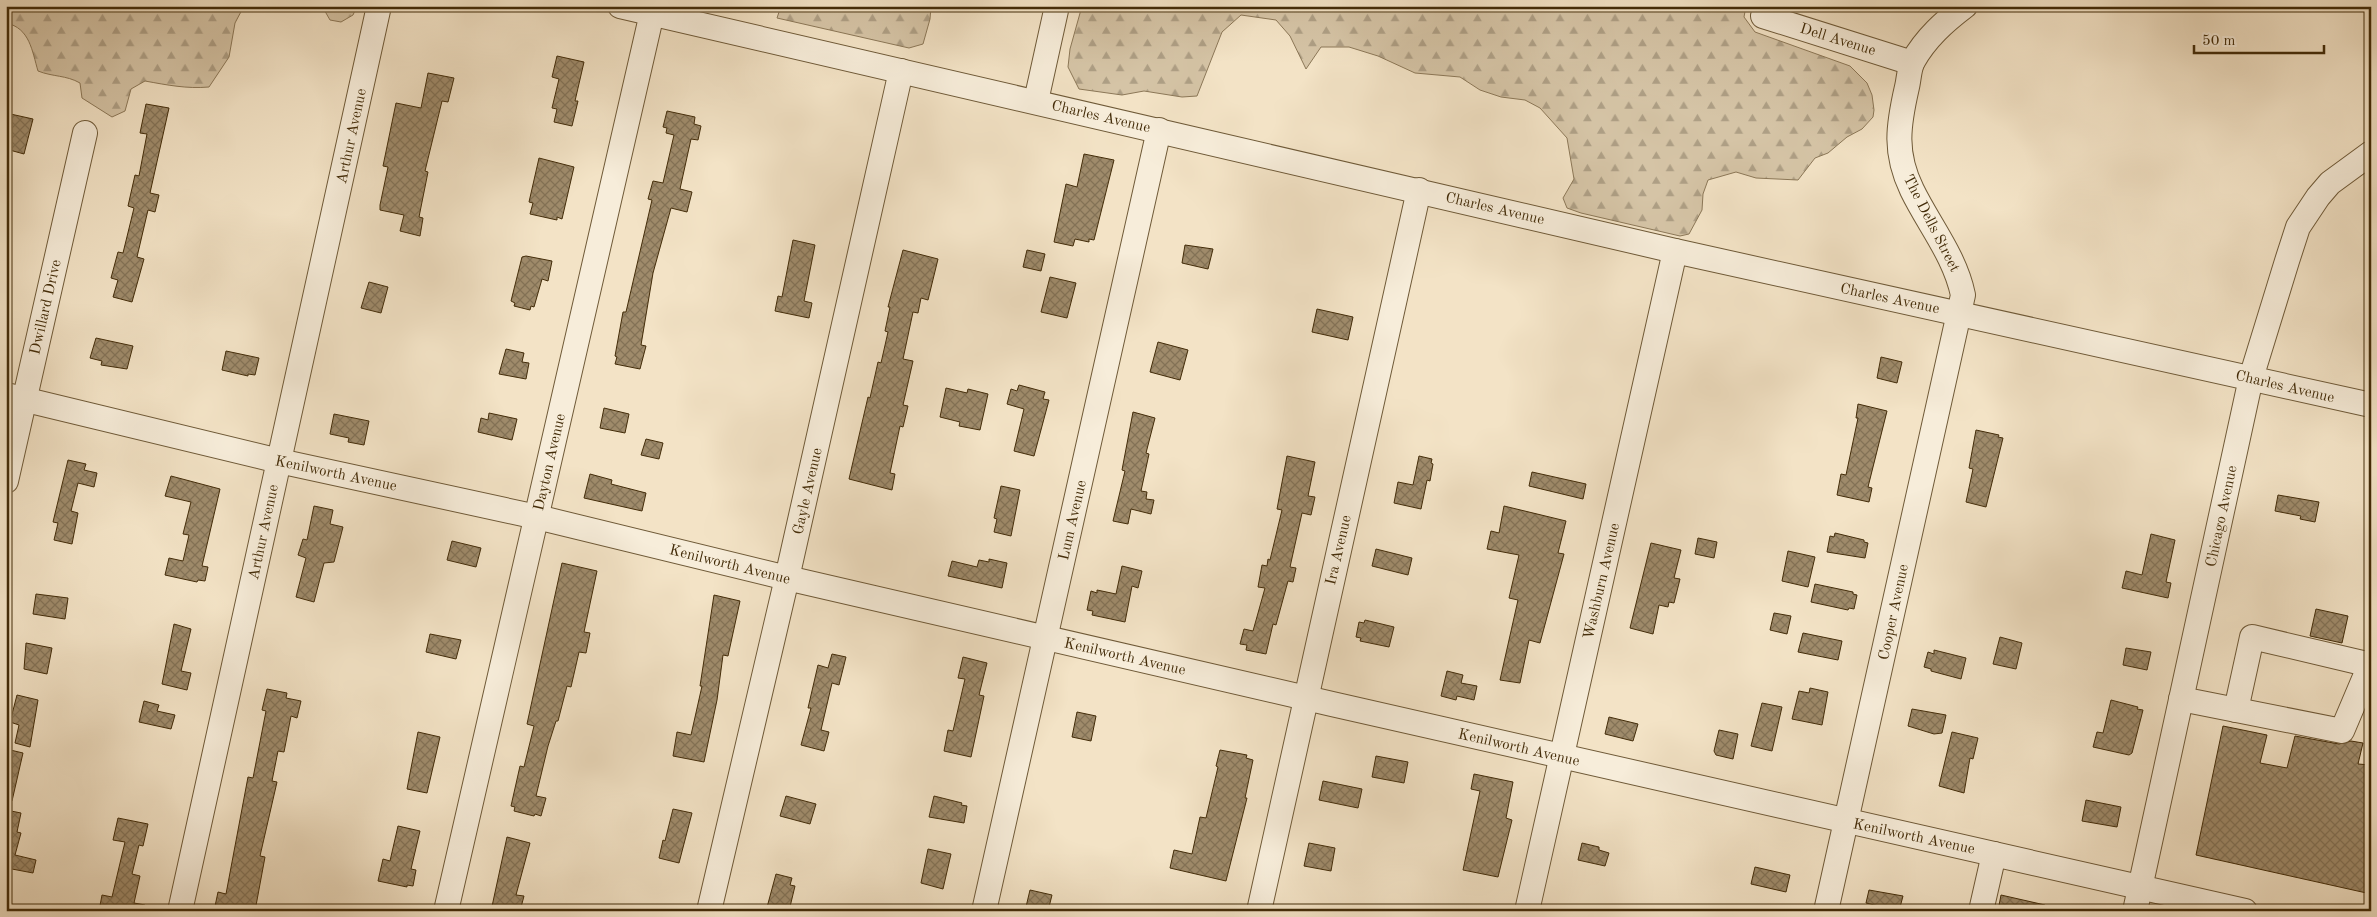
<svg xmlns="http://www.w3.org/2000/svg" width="2377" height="917" viewBox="0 0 2377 917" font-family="'Old Standard TT',serif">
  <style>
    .forest { fill: url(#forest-firs); stroke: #8c7858 }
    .building { fill: url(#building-cross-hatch); stroke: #432c09 }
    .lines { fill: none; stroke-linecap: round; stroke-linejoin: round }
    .minor-casing { stroke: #6f5a38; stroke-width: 26 }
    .minor { stroke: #f7edda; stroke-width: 24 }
    .labels { text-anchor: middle; stroke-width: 4; stroke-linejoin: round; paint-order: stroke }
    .street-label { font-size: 15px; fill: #432c09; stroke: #f7edda }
  </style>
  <defs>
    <pattern id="forest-firs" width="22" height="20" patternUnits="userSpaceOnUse" patternTransform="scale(1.25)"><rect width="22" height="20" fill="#d5c4a6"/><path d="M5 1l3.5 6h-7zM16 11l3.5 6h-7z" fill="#ae9f85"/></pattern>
    <pattern id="building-cross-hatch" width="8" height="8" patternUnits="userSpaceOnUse" patternTransform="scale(1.25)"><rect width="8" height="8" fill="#9f8b6b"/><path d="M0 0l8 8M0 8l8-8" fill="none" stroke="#837256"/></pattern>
  </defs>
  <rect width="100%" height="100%" fill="#f3e3c6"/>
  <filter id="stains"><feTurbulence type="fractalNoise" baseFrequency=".004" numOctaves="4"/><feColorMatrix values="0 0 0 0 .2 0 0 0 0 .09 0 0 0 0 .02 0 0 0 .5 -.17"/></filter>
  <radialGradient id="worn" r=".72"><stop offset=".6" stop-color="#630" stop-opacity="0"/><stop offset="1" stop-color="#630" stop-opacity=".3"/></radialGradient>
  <g class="forest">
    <path d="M6 6H244L235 23 229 57 209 87C187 89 167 85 145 81L131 89 125 111 112 117 82 98 80 83C66 75 53 77 38 71 32 51 30 28 6 23Z"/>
    <polygon points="322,6 357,6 353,15 341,22 330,20"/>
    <polygon points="781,6 931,6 930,19 923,44 909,48 777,18"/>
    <polygon points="1082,6 1746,6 1744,17 1755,32 1850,66 1867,83 1872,95 1874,110 1873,117 1862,129 1847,137 1828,153 1815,158 1798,180 1756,178 1736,172 1708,180 1703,194 1702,210 1689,234 1680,236 1581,213 1567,208 1563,198 1574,179 1567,138 1540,108 1525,100 1501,97 1480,90 1460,77 1415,73 1378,56 1349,47 1321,47 1306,69 1290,36 1276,20 1241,15 1222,32 1197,96 1182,97 1144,91 1122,95 1079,89 1068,67 1070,49"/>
  </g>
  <g class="building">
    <polygon points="557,56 584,62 575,101 578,101 572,126 554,122 557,109 552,108 559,79 552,77"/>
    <polygon points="428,73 454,78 448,102 442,101 425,171 428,172 419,217 423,218 420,236 400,231 404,215 380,210 380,205 388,167 383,166 396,103 421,108"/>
    <polygon points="146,104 169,108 150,193 159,195 155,212 148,210 137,257 144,259 132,302 113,297 118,280 111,278 118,252 123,253 134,208 128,206 135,175 139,176 147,134 140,133"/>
    <polygon points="667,111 695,117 694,124 701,126 698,140 691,139 680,189 692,192 687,212 671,208 653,273 641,345 646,346 640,369 615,364 617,357 615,356 623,312 626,312 652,200 648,199 653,181 663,183 674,135 666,133 667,128 663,127"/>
    <polygon points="6,113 33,119 24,154 6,149"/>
    <polygon points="1084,154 1114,160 1094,240 1089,239 1089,242 1075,239 1073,246 1054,242 1066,184 1077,187"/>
    <polygon points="539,158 574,167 562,219 557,217 557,220 530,214 533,203 529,202"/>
    <polygon points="793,240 815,245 804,301 812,303 809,318 775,311 778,296 782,297"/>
    <polygon points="1185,245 1213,249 1208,269 1182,263"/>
    <polygon points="903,250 938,259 928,300 921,298 918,313 913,312 903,359 913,361 903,405 908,406 903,427 900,426 890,473 895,474 892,490 849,479 868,397 870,398 878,362 881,363 888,332 885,331 890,307 888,307"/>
    <polygon points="1027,250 1045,254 1041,271 1023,267"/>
    <polygon points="526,256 552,261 548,281 542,279 534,307 531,306 530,310 514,306 515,303 511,301 522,257"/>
    <polygon points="1050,277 1076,283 1067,318 1041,312"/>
    <polygon points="369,282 388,287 381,313 361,308"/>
    <polygon points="1317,309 1353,317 1348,340 1312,332"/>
    <polygon points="96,338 133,346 127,369 101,365 102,361 90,358"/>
    <polygon points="1158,342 1188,350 1180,380 1150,372"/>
    <polygon points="506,349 524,353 522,362 529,363 526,379 499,374"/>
    <polygon points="226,351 259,358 255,375 248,374 248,376 222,370"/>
    <polygon points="1881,357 1902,362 1897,383 1877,378"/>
    <polygon points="1019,385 1045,392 1043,399 1049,400 1034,456 1014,451 1024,409 1007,404 1011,389 1017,391"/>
    <polygon points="946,388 967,393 968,389 988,394 980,430 959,426 960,422 940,417"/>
    <polygon points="1858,404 1887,411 1868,487 1872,488 1869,502 1837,495 1841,474 1846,475 1858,418 1856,418"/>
    <polygon points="604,408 629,414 625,433 600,428"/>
    <polygon points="1133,412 1155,418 1146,453 1149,454 1141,491 1147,492 1146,499 1154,500 1151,514 1131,509 1128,524 1113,521 1125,471 1122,470"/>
    <polygon points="489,413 517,419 512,440 478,432 481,418 488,420"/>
    <polygon points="334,414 369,421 364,445 348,442 349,438 330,434"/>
    <polygon points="1976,430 1999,435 1998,437 2003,438 1986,507 1966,502 1973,469 1969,468"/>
    <polygon points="646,439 663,443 659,459 641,455"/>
    <polygon points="1287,456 1315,462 1308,496 1315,497 1311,515 1302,513 1290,567 1296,568 1293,582 1288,581 1276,625 1273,624 1266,654 1246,650 1247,645 1240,644 1244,629 1253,631 1265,588 1258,587 1262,565 1267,566 1268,559 1270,560 1282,510 1277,509"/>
    <polygon points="1419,456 1432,459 1431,463 1433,464 1430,481 1427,480 1421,509 1394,503 1398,482 1413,485"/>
    <polygon points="68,460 86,464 84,470 97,473 94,487 78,483 71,511 78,513 72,544 54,540 58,523 53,522"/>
    <polygon points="1532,472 1586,484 1583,499 1529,486"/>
    <polygon points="590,474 612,480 611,484 646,493 642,511 584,498"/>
    <polygon points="171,476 220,489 202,566 208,567 205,581 198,580 197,582 165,575 169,558 183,561 189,535 183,534 191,502 165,496"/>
    <polygon points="1001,486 1020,490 1011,536 994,532 997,519 994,518"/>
    <polygon points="2278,495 2319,502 2315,522 2300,519 2301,516 2275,511"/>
    <polygon points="314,506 333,510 330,524 343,527 334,562 324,563 314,602 296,597 306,558 298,555 303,539 307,540"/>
    <polygon points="1504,506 1566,521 1558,553 1564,554 1540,643 1529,640 1520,683 1500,680 1518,600 1509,598 1519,555 1487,549 1491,531 1499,533"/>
    <polygon points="1835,533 1864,540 1864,542 1868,543 1865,558 1827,552 1830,536 1834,537"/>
    <polygon points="2151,534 2175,540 2166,582 2171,583 2168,598 2122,588 2126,571 2142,575"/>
    <polygon points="1698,538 1717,542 1714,558 1695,554"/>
    <polygon points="452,541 481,548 476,567 447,560"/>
    <polygon points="1651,543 1681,550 1674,578 1680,579 1674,603 1669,602 1668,607 1659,605 1653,634 1630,628"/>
    <polygon points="1376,549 1412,558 1408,575 1372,566"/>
    <polygon points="1788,551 1815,557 1808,587 1782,581"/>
    <polygon points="989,559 1007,563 1002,588 948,576 952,561 977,567 979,560 989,562"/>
    <polygon points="562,563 597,571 584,632 590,633 586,653 579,652 571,687 567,686 558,721 556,721 548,746 536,796 546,798 541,816 535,814 534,816 514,811 515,807 511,806 520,766 524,767 534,726 527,724"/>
    <polygon points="1122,566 1142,571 1138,588 1132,586 1125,622 1092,615 1093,611 1087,610 1091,591 1097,593 1097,590 1116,594"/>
    <polygon points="1815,584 1853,592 1853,594 1857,595 1854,609 1849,608 1848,610 1811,602"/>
    <polygon points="36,594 68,598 65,619 33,614"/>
    <polygon points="714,595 740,601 728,656 723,655 717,700 704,762 673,756 677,732 691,735 702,686 700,686"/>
    <polygon points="2316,609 2348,616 2342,643 2310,636"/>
    <polygon points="1774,613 1791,616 1787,634 1770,630"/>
    <polygon points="1365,620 1394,627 1389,647 1360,641 1361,638 1356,637 1359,622 1364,623"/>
    <polygon points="174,624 191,629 181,671 191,673 187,690 162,684"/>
    <polygon points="1803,633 1842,641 1838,660 1798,652"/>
    <polygon points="430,634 461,640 456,659 426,652"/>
    <polygon points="2000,637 2022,643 2016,669 1993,664"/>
    <polygon points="26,643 52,648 47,674 24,669"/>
    <polygon points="2126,648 2151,652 2147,670 2123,665"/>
    <polygon points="1934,650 1966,658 1961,679 1931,671 1931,669 1924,667 1928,652 1934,654"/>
    <polygon points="832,654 846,657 839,685 832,683 821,730 829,732 824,751 801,745 811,708 808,708 818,665 828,668"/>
    <polygon points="963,657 987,663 979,695 984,696 971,757 944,751 948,730 953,731 965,679 958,678"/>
    <polygon points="1447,671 1463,675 1461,683 1477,686 1474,700 1457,696 1456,700 1441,696"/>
    <polygon points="1810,688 1828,692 1822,725 1792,719 1799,691 1809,693"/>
    <polygon points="267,689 287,693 286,698 301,701 297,718 291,716 284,752 278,751 272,781 277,782 260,856 265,857 255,911 214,911 218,892 226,894 248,777 253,778 266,711 262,710"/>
    <polygon points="17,695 38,700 30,747 15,743 19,725 10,722"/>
    <polygon points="2111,700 2138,707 2137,709 2143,710 2132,753 2129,755 2093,747 2097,732 2103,733"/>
    <polygon points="144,701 159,705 157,711 175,715 171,729 139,722"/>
    <polygon points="1762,703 1782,707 1772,751 1751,746"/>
    <polygon points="1912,709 1946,715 1942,733 1934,734 1908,726"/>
    <polygon points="1077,712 1096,716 1091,741 1072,737"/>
    <polygon points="1609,717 1638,724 1633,741 1605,734"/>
    <polygon points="2223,726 2267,735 2260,763 2287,768 2295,736 2339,744 2351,741 2363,743 2358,764 2371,765 2371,894 2196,855"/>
    <polygon points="1719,730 1738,734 1733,759 1716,755 1714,751"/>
    <polygon points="418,732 440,737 427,793 407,789"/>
    <polygon points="1952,732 1978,738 1973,759 1970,758 1964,793 1939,786"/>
    <polygon points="6,749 23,753 12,801 6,800"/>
    <polygon points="1220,750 1247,755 1246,758 1253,760 1245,798 1247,798 1226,881 1170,868 1174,850 1192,854 1200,817 1206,818 1218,767 1216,766"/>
    <polygon points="1376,756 1408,762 1404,783 1372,777"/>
    <polygon points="1474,774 1513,782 1506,818 1512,820 1498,877 1463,870 1480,791 1471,789"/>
    <polygon points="1323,781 1362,789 1358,808 1319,800"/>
    <polygon points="786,796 816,804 810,824 780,816"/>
    <polygon points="934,796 962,803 961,805 967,806 964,823 929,817"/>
    <polygon points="2086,800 2121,807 2117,827 2082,821"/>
    <polygon points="673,809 692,813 679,863 659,858 663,840 665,841"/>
    <polygon points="6,810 21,813 17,832 21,833 15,855 36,860 33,873 12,869 6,870"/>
    <polygon points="118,818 148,824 143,846 139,845 132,874 140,876 134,903 145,905 144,911 99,911 102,895 112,897 125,842 113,840"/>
    <polygon points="398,826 420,831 411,869 416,870 413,886 407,885 407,887 378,881 383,859 390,861"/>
    <polygon points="507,837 530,843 516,895 524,896 520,911 491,911"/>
    <polygon points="1309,843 1335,848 1331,871 1304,866"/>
    <polygon points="1582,843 1599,847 1599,850 1609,853 1605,866 1578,860"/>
    <polygon points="928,849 951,854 943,889 921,883"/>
    <polygon points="1755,867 1790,875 1786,892 1751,884"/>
    <polygon points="776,874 792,878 790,885 795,886 789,911 766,911"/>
    <polygon points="1030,890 1052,895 1048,911 1025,911"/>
    <polygon points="1869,890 1903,896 1899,911 1866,903"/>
    <polygon points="2001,895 2045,905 2044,911 1998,911"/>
  </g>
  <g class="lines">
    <g class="minor-casing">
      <g id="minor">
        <polyline points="620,6 1675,251 2371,405"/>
        <polyline points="1763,16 1912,63"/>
        <polyline points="1036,101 1057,6"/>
        <polyline points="6,395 279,461 537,517 787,578 1332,704 2245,911"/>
        <polyline points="6,481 85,133"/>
        <polyline points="2181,699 2342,731 2370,665"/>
        <polyline points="2236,710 2252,637 2371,665"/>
        <polyline points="180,911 379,6"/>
        <polyline points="446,911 652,13"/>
        <polyline points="709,911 787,578 901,71"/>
        <polyline points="984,911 1159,130"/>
        <polyline points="1259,911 1419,190"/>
        <polyline points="1527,911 1675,251"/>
        <path d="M1826 911 1963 295C1955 256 1929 225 1912 190 1894 153 1898 126 1907 87 1909 79 1909 68 1913 61 1926 38 1944 22 1965 6"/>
        <polyline points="1981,911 1994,854"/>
        <polyline points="2135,911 2251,378 2287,261 2298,227 2318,197 2330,183 2371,153"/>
      </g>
    </g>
    <use href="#minor" class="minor"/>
  </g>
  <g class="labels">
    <g class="street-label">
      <text transform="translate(1838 39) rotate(17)" y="5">Dell Avenue</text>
      <text transform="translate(1101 116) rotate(13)" y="5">Charles Avenue</text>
      <text transform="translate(351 136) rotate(-78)" y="5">Arthur Avenue</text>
      <text transform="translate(1495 208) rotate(13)" y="5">Charles Avenue</text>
      <text transform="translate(1932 223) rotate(63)" y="5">The Dells Street</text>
      <text transform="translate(1890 298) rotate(12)" y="5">Charles Avenue</text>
      <text transform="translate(45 307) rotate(-77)" y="5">Dwillard Drive</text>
      <text transform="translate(2285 386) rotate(13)" y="5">Charles Avenue</text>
      <text transform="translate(549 462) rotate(-77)" y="5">Dayton Avenue</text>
      <text transform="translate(336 473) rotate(12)" y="5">Kenilworth Avenue</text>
      <text transform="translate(807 491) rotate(-77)" y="5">Gayle Avenue</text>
      <text transform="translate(2221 516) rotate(-78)" y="5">Chicago Avenue</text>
      <text transform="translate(1072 520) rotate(-77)" y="5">Lum Avenue</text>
      <text transform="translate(263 532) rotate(-78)" y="5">Arthur Avenue</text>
      <text transform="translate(1338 550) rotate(-77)" y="5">Ira Avenue</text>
      <text transform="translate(730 564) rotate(14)" y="5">Kenilworth Avenue</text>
      <text transform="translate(1601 581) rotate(-77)" y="5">Washburn Avenue</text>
      <text transform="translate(1893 612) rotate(-78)" y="5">Cooper Avenue</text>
      <text transform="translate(1125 656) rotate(13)" y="5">Kenilworth Avenue</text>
      <text transform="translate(1519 747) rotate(13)" y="5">Kenilworth Avenue</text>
      <text transform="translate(1914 836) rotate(12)" y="5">Kenilworth Avenue</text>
    </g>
  </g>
  <rect width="2377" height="917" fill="none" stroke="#f3e3c6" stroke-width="25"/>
  <rect x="8" y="8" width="2362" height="902" fill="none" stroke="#432c09" stroke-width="2.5"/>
  <rect x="12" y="12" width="2352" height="892" fill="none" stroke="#432c09"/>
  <path d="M2194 45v8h130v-8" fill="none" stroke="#432c09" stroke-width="2.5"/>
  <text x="2202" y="45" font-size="15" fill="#432c09" stroke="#f7edda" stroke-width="4" paint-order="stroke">50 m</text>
  <rect width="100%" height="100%" filter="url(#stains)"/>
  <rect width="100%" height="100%" fill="url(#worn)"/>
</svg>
